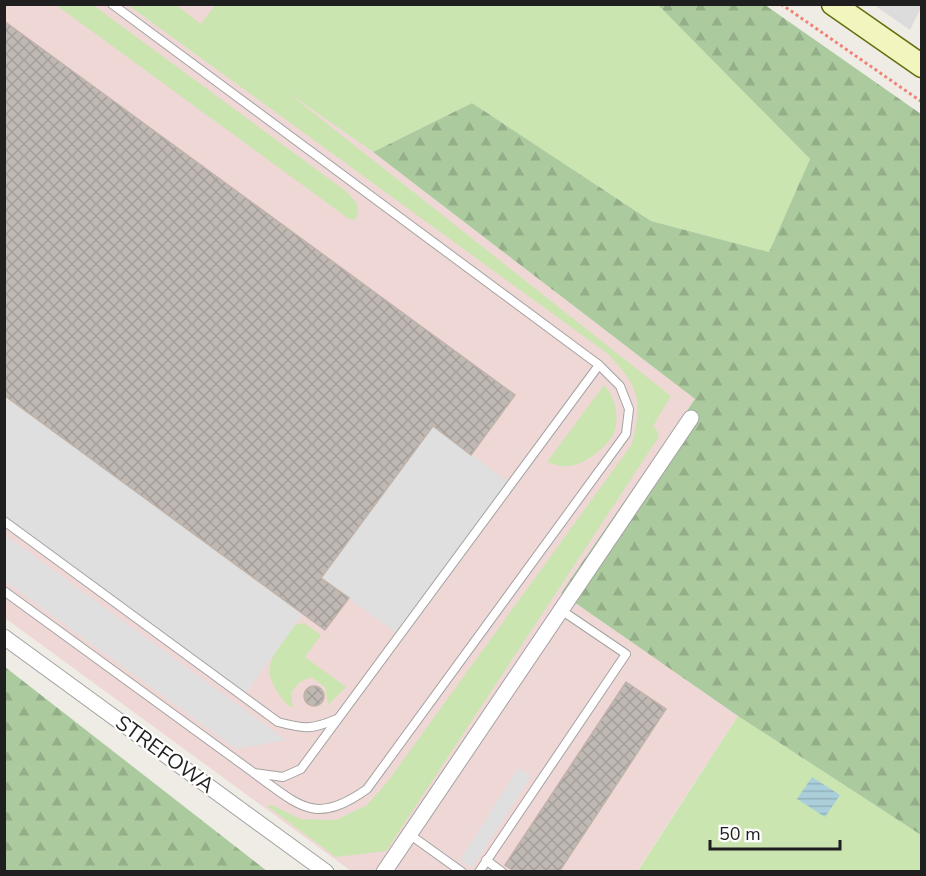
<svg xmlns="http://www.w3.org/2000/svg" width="926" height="876" viewBox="0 0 926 876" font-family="'Nunito Sans',sans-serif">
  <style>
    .residential { fill: #dddcdc }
    .commercial { fill: #efd7d6 }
    .grass { fill: #cae5b0 }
    .forest { fill: url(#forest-firs) }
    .parking { fill: #dfdfdf }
    .water { fill: url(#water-rules) }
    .building { fill: url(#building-cross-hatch); stroke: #c0b3a9; stroke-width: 1.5 }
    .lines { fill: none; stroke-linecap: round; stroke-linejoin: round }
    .lane-casing { stroke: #a3a3a3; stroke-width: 10 }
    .street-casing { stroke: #a3a3a3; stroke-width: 17 }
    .secondary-casing { stroke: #646f0d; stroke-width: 25 }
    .path { stroke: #f08376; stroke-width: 3; stroke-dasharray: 3 3; stroke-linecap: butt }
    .lane { stroke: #fff; stroke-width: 8 }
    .street { stroke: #fff; stroke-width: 15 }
    .secondary { stroke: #f2f5be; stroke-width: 22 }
    .labels { text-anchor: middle; stroke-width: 4.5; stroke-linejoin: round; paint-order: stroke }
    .street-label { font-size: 21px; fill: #1f1f1f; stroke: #fff }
  </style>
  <defs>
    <pattern id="forest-firs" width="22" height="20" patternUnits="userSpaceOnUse" patternTransform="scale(1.5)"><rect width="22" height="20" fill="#abcb9e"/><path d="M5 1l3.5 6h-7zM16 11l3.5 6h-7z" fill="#93ae88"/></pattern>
    <pattern id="water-rules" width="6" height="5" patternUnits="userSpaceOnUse" patternTransform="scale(1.5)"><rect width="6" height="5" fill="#aacfda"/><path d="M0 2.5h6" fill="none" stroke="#92b1bb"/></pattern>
    <pattern id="building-cross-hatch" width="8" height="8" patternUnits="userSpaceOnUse" patternTransform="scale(1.5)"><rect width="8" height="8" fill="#bfb8b3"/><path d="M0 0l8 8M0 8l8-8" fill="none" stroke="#a49e9a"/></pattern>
  </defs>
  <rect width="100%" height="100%" fill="#efece6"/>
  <polygon class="residential" points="874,5 921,5 921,8 910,30"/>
  <polygon class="commercial" points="5,5 216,5 199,29 373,152 695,399 561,593 738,716 637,871 351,871 5,618"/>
  <g class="grass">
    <path d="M216 4 658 5 810 159 769 252 651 221 472 103 373 152 287 92 671 396 653 426 658 432V438L386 851 336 857 267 806 272 805 300 819 336 820 367 805 388 781 632 444C643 399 639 387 608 354L128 5H176L201 24Z"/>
    <polygon points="56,5 93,5 347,192 357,204 358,215 354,220 349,219"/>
    <path d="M604 385C615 397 620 417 614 433 608 446 584 465 570 466 562 467 554 465 547 462Z"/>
    <path d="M304 623 321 635 305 657 346 687 328 705 325 687 311 677 300 682 291 692 293 708C286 705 281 698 277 691 258 664 280 647 295 625Z"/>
    <polygon points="738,716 921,835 921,871 637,872"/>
  </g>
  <g class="forest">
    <polygon points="658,5 765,5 921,114 921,835 738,716 561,593 695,399 373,152 472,103 651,221 769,252 810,159"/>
    <polygon points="4,667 5,667 267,871 5,871"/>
  </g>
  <g class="parking">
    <polygon points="5,395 303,614 243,697 5,521"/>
    <polygon points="433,426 511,484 400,636 321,578"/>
    <polygon points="5,535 286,740 236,749 5,581"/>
    <polygon points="518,768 531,776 472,868 460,860"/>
  </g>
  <polygon class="water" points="812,777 840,795 825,817 797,799"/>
  <g class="building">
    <polygon points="4,21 515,395 471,455 433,426 321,578 349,598 325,630 4,395"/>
    <polygon points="626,682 666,709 559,872 515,872 505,865"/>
    <circle cx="314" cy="696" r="10"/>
  </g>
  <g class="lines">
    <g class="lane-casing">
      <g id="lane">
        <path d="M4 521 278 722C304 729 311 730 337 719"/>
        <polyline points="4,591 254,773 283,777 301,769 599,365 112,4"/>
        <path d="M255 774C300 806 315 826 367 789L626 434 629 409 620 386 599 365"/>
        <polyline points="409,834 462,872"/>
        <polyline points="486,860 502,872"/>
        <polyline points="479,872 626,654 561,610"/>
      </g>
    </g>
    <g class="street-casing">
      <g id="street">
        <polyline points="4,637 326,872"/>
        <polyline points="384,872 691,418"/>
      </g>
    </g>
    <g class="secondary-casing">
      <polyline id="secondary" points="833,4 922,66"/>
    </g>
    <polyline class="path" points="781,4 922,102"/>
    <use href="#lane" class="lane"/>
    <use href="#street" class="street"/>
    <use href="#secondary" class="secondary"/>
  </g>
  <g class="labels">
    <g class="street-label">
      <text transform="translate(165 754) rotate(36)" y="7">STREFOWA</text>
    </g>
  </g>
  <rect width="926" height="876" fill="none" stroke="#1f1f1f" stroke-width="12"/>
  <path d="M710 840v9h130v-9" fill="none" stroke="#1f1f1f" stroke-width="3"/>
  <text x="719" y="840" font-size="18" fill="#1f1f1f" stroke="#ffffff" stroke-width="4.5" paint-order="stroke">50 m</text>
</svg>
